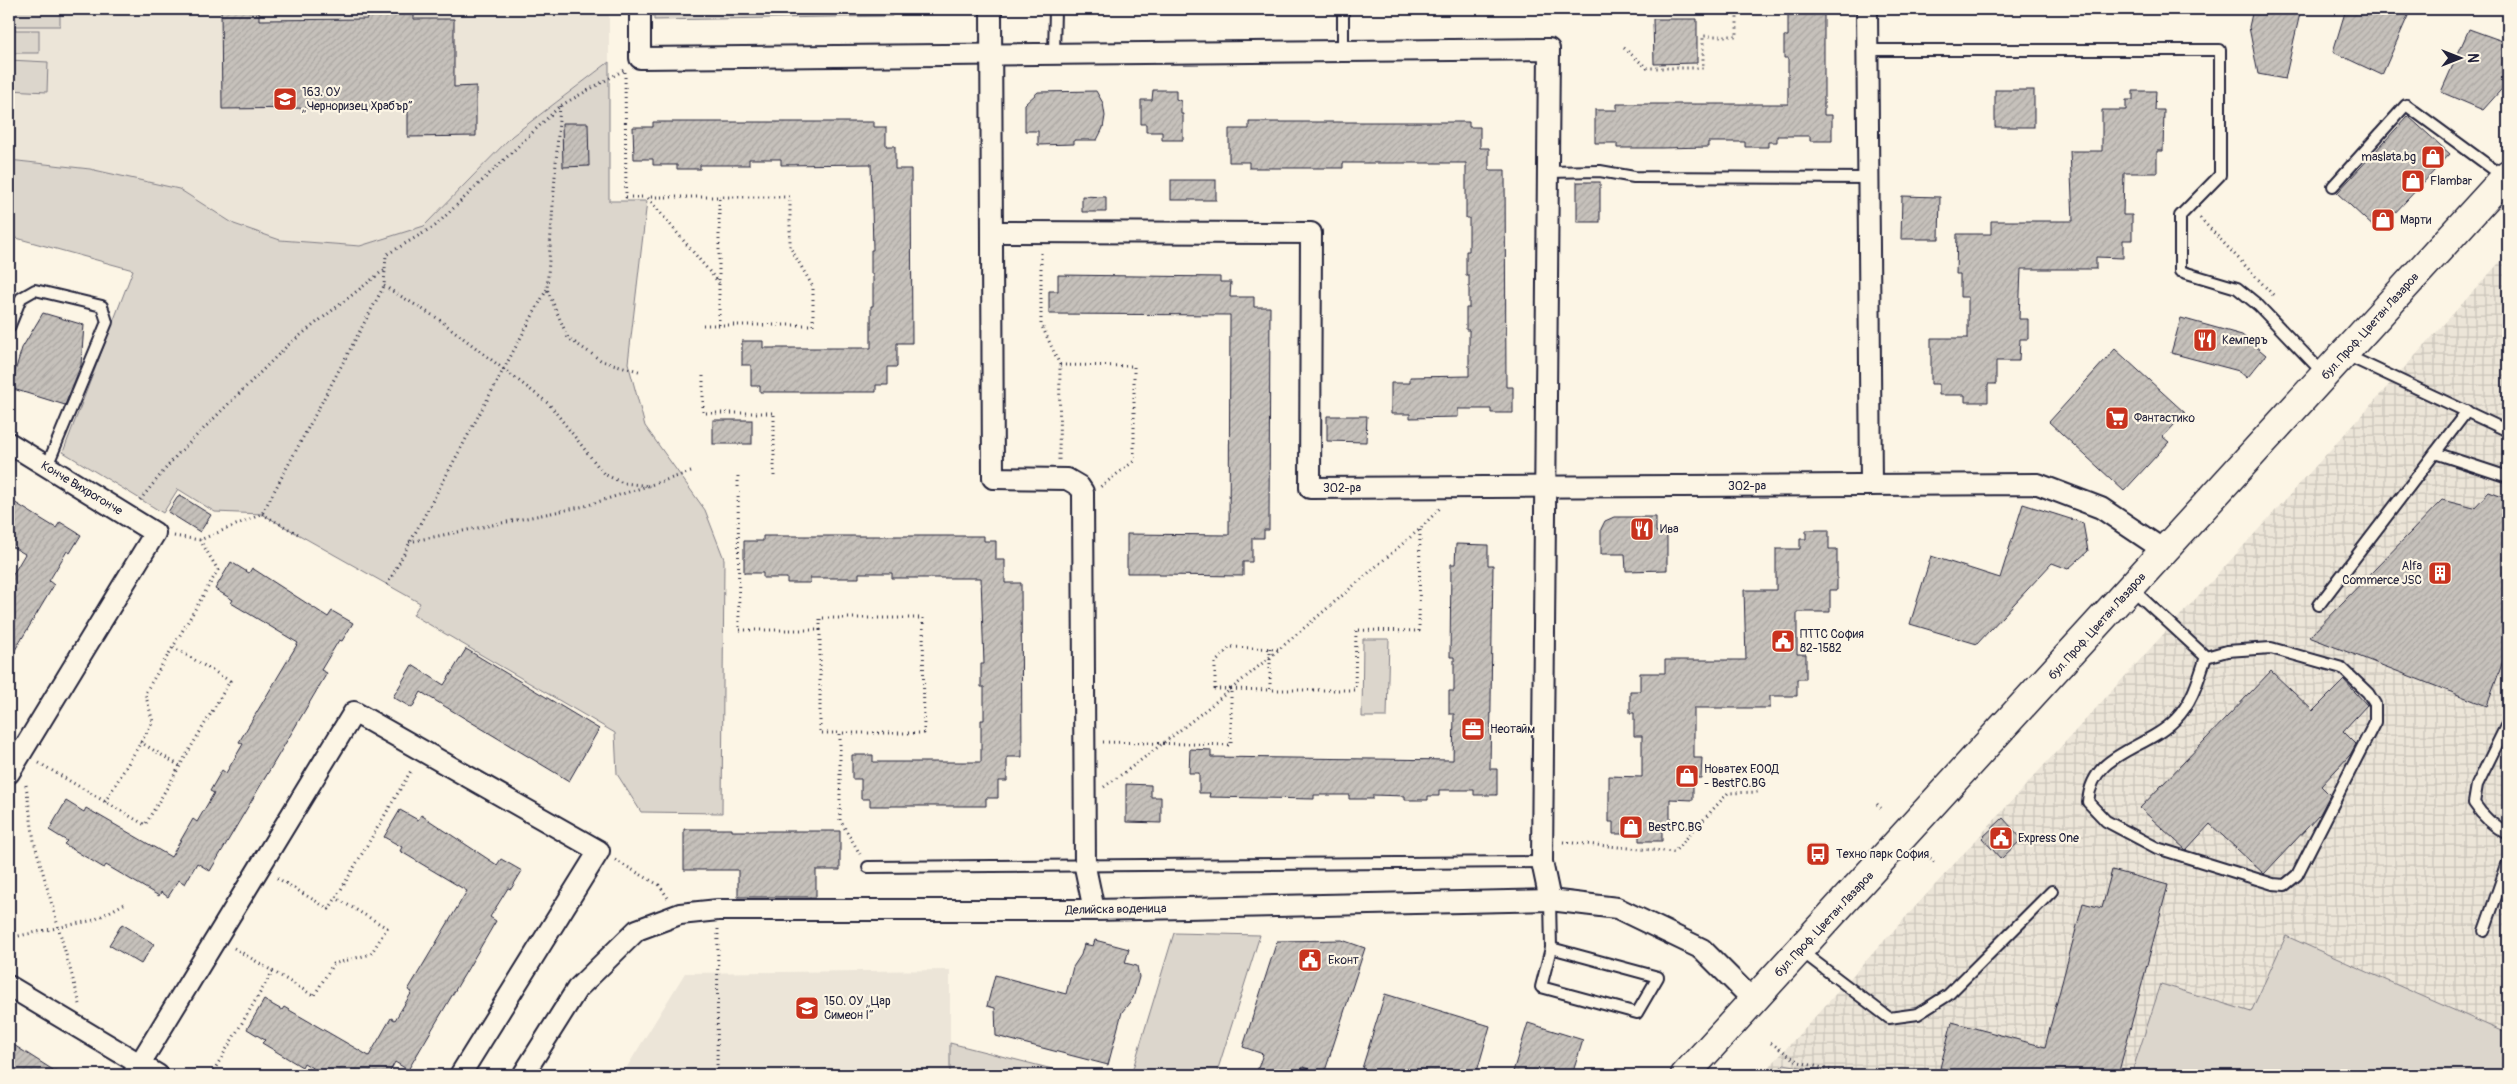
<svg xmlns="http://www.w3.org/2000/svg" width="2517" height="1084" viewBox="0 0 2517 1084" font-family="Pangolin,sans-serif">
  <style>
    .built { fill: #ece5d8 }
    .industrial { fill: url(#industrial-grid) }
    .green { fill: #dcd6cc; stroke: #7f7c84 }
    .building { fill: url(#building-hatch); stroke: #22223b }
    .lines { fill: none; stroke-linecap: round; stroke-linejoin: round }
    .lane-casing { stroke: #22223b; stroke-width: 14 }
    .street-casing { stroke: #22223b; stroke-width: 24 }
    .secondary-casing { stroke: #22223b; stroke-width: 31 }
    .path { stroke: #22223b; stroke-width: 3; stroke-dasharray: 1 4; stroke-linecap: butt }
    .lane { stroke: #fcf5e5; stroke-width: 10 }
    .street { stroke: #fcf5e5; stroke-width: 20 }
    .secondary { stroke: #fcf5e5; stroke-width: 28 }
    .labels { text-anchor: middle; stroke-width: 4.5; stroke-linejoin: round; paint-order: stroke }
    .poi-label { font-size: 12px; fill: #22223b; stroke: #fcf5e5; text-anchor: start }
    .street-label { font-size: 12px; fill: #22223b; stroke: #fcf5e5 }
  </style>
  <defs>
    <pattern id="industrial-grid" width="8" height="8" patternUnits="userSpaceOnUse" patternTransform="scale(1.25)"><rect width="8" height="8" fill="#ece5d8"/><path d="M0 4h8M4 0v8" fill="none" stroke="#cac4ba"/></pattern>
    <pattern id="building-hatch" width="6" height="6" patternUnits="userSpaceOnUse" patternTransform="scale(1.25)"><rect width="6" height="6" fill="#c6c1bb"/><path d="M-1 1l2-2M0 6l6-6M5 7l2-2" fill="none" stroke="#aaa6a2"/></pattern>
  </defs>
  <rect width="100%" height="100%" fill="#fcf5e5"/>
  <filter id="ink" filterUnits="userSpaceOnUse"><feTurbulence type="fractalNoise" baseFrequency=".02" numOctaves="2"/><feDisplacementMap in="SourceGraphic" scale="10" xChannelSelector="R" yChannelSelector="G"/><feConvolveMatrix kernelMatrix="1 2 1 2 8 2 1 2 1" color-interpolation-filters="sRGB"/></filter>
  <g filter="url(#ink)">
    <g class="built">
      <polygon points="9,9 609,9 609,62 512,136 424,227 360,246 280,240 234,224 178,189 90,169 9,160"/>
      <polygon points="950,970 950,1075 622,1075 685,973"/>
    </g>
    <polygon class="industrial" points="2508,253 2508,1075 1762,1075 2220,572"/>
    <g class="green">
      <rect x="9" y="9" width="51" height="17"/>
      <polygon points="654,9 895,9 892,16 654,20"/>
      <rect x="9" y="30" width="30" height="23"/>
      <polygon points="9,60 48,62 47,92 9,90"/>
      <polygon points="609,62 609,201 647,201 628,363 645,426 705,510 724,559 722,813 641,812 617,774 615,733 413,615 420,603 262,514 215,512 178,489 163,513 63,452 133,270 9,236 9,160 90,169 179,189 234,224 280,240 360,246 424,226 512,136"/>
      <polygon points="1363,639 1389,639 1387,717 1362,717"/>
      <polygon points="1174,933 1260,935 1216,1075 1131,1075"/>
      <polygon points="2286,936 2508,1034 2508,1075 2131,1075 2161,984 2251,1012"/>
      <polygon points="950,1043 1076,1075 950,1075"/>
      <polygon points="1784,1064 1844,1075 1774,1075"/>
    </g>
    <g class="building">
      <polygon points="221,9 259,9 259,20 367,19 367,9 414,9 414,19 454,19 454,87 476,86 476,136 408,137 408,107 222,109"/>
      <polygon points="1788,9 1824,9 1824,115 1832,115 1832,141 1810,141 1810,136 1777,136 1777,142 1768,142 1768,147 1745,147 1745,142 1708,142 1708,147 1662,148 1617,148 1617,143 1595,143 1595,110 1617,110 1617,104 1788,104 1788,58 1784,58 1784,36 1788,36"/>
      <polygon points="2253,9 2301,9 2285,79 2258,74 2249,27"/>
      <polygon points="2346,9 2411,9 2382,75 2333,52"/>
      <polygon points="1653,19 1697,19 1697,63 1654,64"/>
      <polygon points="2469,29 2508,43 2508,82 2483,110 2441,92"/>
      <polygon points="1153,90 1176,90 1176,99 1181,101 1181,114 1183,114 1183,140 1162,140 1162,132 1146,132 1146,124 1141,124 1141,100 1152,100"/>
      <rect x="1995" y="90" width="39" height="37"/>
      <polygon points="1096,91 1103,103 1105,116 1103,128 1097,140 1074,140 1074,144 1038,145 1038,131 1025,131 1025,104 1038,92"/>
      <polygon points="2133,91 2156,91 2155,110 2164,110 2163,151 2157,151 2157,173 2124,173 2123,215 2132,215 2132,240 2123,240 2123,258 2096,257 2096,269 2021,269 2019,319 2028,319 2028,339 2020,339 2019,361 1996,361 1996,384 1988,384 1988,402 1965,402 1965,395 1939,395 1939,384 1931,384 1931,338 1968,338 1968,297 1960,297 1960,274 1956,274 1957,234 1991,234 1991,221 2073,221 2070,151 2102,151 2102,110 2126,110 2126,100 2133,100"/>
      <polygon points="2408,116 2450,154 2378,231 2337,193"/>
      <polygon points="653,122 874,122 874,127 886,127 886,146 895,146 895,169 911,169 912,343 897,343 897,367 888,367 888,385 876,385 876,392 760,392 760,386 751,386 751,365 742,365 742,341 763,341 763,348 871,348 871,306 873,306 873,274 871,274 871,250 873,250 871,164 781,165 781,159 749,159 749,165 700,165 700,169 677,169 677,165 653,165 653,159 634,159 633,127 653,127"/>
      <polygon points="1249,122 1469,122 1469,127 1480,127 1480,148 1489,148 1489,170 1505,170 1506,387 1513,387 1513,413 1491,413 1491,409 1458,409 1458,417 1410,418 1410,414 1391,414 1391,383 1410,383 1410,377 1469,376 1469,330 1466,330 1466,308 1469,308 1469,275 1466,275 1466,251 1469,251 1469,218 1466,218 1466,163 1343,163 1343,168 1249,168 1249,162 1229,162 1229,129 1249,129"/>
      <polygon points="562,123 588,123 589,166 563,167"/>
      <rect x="1171" y="180" width="45" height="20"/>
      <rect x="1577" y="182" width="23" height="40"/>
      <polygon points="1082,196 1106,197 1106,212 1082,212"/>
      <polygon points="1902,196 1940,197 1939,239 1901,239"/>
      <polygon points="1058,275 1220,277 1220,282 1231,282 1230,297 1254,297 1254,307 1270,307 1269,530 1264,530 1264,538 1252,538 1252,562 1243,562 1243,576 1159,575 1159,573 1127,573 1127,534 1229,535 1230,315 1049,314 1049,291 1058,291"/>
      <polygon points="43,313 84,325 81,365 65,405 10,388 22,348"/>
      <polygon points="2181,318 2242,335 2266,355 2247,378 2239,371 2171,353"/>
      <polygon points="2115,349 2185,413 2163,437 2169,442 2124,491 2049,422"/>
      <polygon points="1327,416 1367,416 1366,442 1327,441"/>
      <rect x="713" y="420" width="39" height="24"/>
      <polygon points="2489,492 2508,499 2508,647 2487,706 2309,637 2442,500 2474,508"/>
      <polygon points="179,495 211,515 200,532 168,512"/>
      <polygon points="9,499 56,528 60,522 81,535 70,553 67,551 49,581 54,585 9,660 9,581 25,554 9,545"/>
      <polygon points="2023,504 2083,523 2088,551 2068,569 2052,563 1977,644 1910,624 1931,556 2000,578"/>
      <polygon points="1614,517 1656,517 1656,532 1667,532 1667,570 1626,571 1625,554 1601,554 1601,529 1605,521"/>
      <polygon points="1806,530 1829,530 1829,549 1837,549 1837,590 1830,590 1830,612 1797,612 1797,654 1806,654 1806,679 1797,679 1797,696 1770,696 1770,708 1694,708 1694,758 1702,758 1701,778 1693,778 1693,800 1670,799 1670,823 1662,823 1662,841 1639,841 1639,834 1613,834 1613,822 1609,822 1609,776 1642,777 1642,736 1634,736 1634,713 1630,713 1630,691 1640,691 1640,673 1665,673 1665,660 1746,660 1744,590 1776,590 1776,549 1800,549 1800,539 1806,539"/>
      <polygon points="763,536 984,536 984,541 996,541 996,560 1005,560 1005,583 1021,583 1022,757 1007,757 1007,781 998,781 998,798 986,798 986,806 870,806 870,799 861,799 861,779 852,779 852,755 873,755 873,762 981,762 981,720 984,720 984,687 981,687 981,664 984,664 981,578 892,578 892,573 859,573 859,578 810,578 810,583 787,583 787,578 763,578 763,573 744,573 744,541 763,541"/>
      <polygon points="1456,544 1488,545 1488,565 1493,565 1490,769 1497,769 1497,795 1474,795 1474,790 1439,790 1439,796 1428,796 1428,800 1405,800 1405,796 1373,795 1373,799 1349,799 1349,795 1314,795 1314,799 1209,797 1210,793 1199,793 1199,773 1189,773 1190,749 1211,750 1211,757 1453,760 1454,714 1449,714 1449,691 1454,691 1454,657 1450,657 1451,564 1455,564"/>
      <polygon points="231,562 249,573 252,568 328,617 332,611 353,623 342,641 339,640 321,670 327,673 210,871 197,863 185,884 179,880 168,897 161,892 159,896 106,865 104,868 64,844 67,841 49,830 66,801 84,812 86,808 171,857 193,819 197,822 214,793 210,791 222,770 226,773 243,744 239,742 298,643 231,603 233,600 215,589"/>
      <polygon points="466,649 599,729 569,781 421,692 412,708 393,697 412,665 444,685"/>
      <polygon points="2271,671 2313,711 2344,680 2367,705 2343,731 2356,744 2350,755 2321,786 2330,795 2320,814 2264,874 2210,824 2186,850 2140,808"/>
      <polygon points="1126,784 1151,785 1151,797 1161,797 1161,823 1126,822"/>
      <polygon points="400,810 418,820 421,815 497,865 501,859 522,871 511,889 508,888 490,917 496,921 408,1070 395,1062 388,1075 324,1075 304,1063 302,1067 262,1043 265,1040 247,1029 264,1000 282,1010 284,1007 369,1056 391,1018 395,1020 412,992 408,990 467,891 400,851 402,847 384,837"/>
      <polygon points="2003,818 2022,839 2001,859 1982,838"/>
      <polygon points="684,829 732,829 732,831 840,831 840,870 816,870 816,897 738,897 738,870 684,870"/>
      <polygon points="2112,870 2168,885 2118,1075 1967,1075 1940,1068 1952,1022 2045,1047 2083,903 2102,908"/>
      <polygon points="122,924 154,944 141,964 109,945"/>
      <polygon points="1095,940 1129,949 1125,963 1137,966 1139,977 1133,998 1122,1012 1108,1065 996,1036 995,1008 987,1006 995,975 1066,994 1073,967 1081,955 1084,944 1093,946"/>
      <polygon points="1342,940 1365,948 1324,1074 1303,1067 1301,1075 1270,1075 1257,1071 1263,1054 1243,1047 1277,941"/>
      <polygon points="1385,994 1490,1026 1476,1075 1360,1075"/>
      <polygon points="1528,1023 1583,1040 1572,1075 1512,1075"/>
      <polygon points="9,1042 61,1075 9,1075"/>
    </g>
    <g class="lines">
      <g class="lane-casing">
        <g id="lane">
          <polyline points="1343,9 1343,51"/>
          <polyline points="1868,50 2220,50 2220,175 2180,216 2180,271 2237,288 2258,305 2323,373"/>
          <polyline points="1054,54 1055,9"/>
          <polyline points="1548,172 1600,171 1634,177 1869,178"/>
          <polyline points="2333,186 2406,105 2504,177"/>
          <polyline points="9,328 21,298 35,290 102,306 107,322 47,466"/>
          <polyline points="2346,355 2508,431"/>
          <polyline points="2435,453 2508,477"/>
          <polyline points="2131,588 2206,657"/>
          <polyline points="2319,605 2467,411"/>
          <path d="M2271 648 2342 668 2368 693 2375 704V722L2297 875 2285 885 2273 884 2157 848 2106 821 2088 802C2092 751 2145 751 2176 719 2193 701 2198 680 2206 657L2227 651Z"/>
          <path d="M2508 722 2477 785 2474 803C2483 817 2493 826 2508 834"/>
          <polyline points="868,867 1542,862"/>
          <polyline points="1550,900 1551,948 1541,987 1637,1013 1658,977 1551,948"/>
          <polyline points="2484,931 2508,862"/>
          <polyline points="1801,951 1889,1018 1918,1014 1948,995 2052,891"/>
        </g>
      </g>
      <g class="street-casing">
        <g id="street">
          <polyline points="640,9 640,58 1549,49 1542,862 1550,900"/>
          <polyline points="991,9 993,478 1067,479 1079,486 1083,492 1085,867 1094,910"/>
          <polyline points="1867,9 1871,485"/>
          <polyline points="992,232 1311,233 1310,488 2038,484 2101,508 2165,551"/>
          <polyline points="9,443 155,533 9,773"/>
          <polyline points="9,986 158,1075"/>
          <polyline points="133,1075 354,712 599,851 460,1075"/>
          <polyline points="523,1075 577,989 637,930 680,914 718,910 1094,910 1550,900 1617,908 1702,949 1753,1000"/>
        </g>
      </g>
      <g class="secondary-casing">
        <polyline id="secondary" points="1685,1075 2508,174"/>
      </g>
      <g class="path">
        <polyline points="1624,48 1647,68 1703,68 1703,36 1737,36 1737,9"/>
        <polyline points="625,72 626,197 719,197 719,325"/>
        <polyline points="560,106 547,289 568,338 602,361 642,372"/>
        <polyline points="648,198 719,283"/>
        <polyline points="2200,218 2275,297"/>
        <polyline points="1041,253 1041,324 1060,365 1059,460"/>
        <polyline points="384,286 437,318 549,404 604,474 623,483 650,486"/>
        <polyline points="703,325 813,325 813,287 790,247 790,197 719,197"/>
        <polyline points="1060,365 1134,366 1134,461 1100,487"/>
        <polyline points="703,376 703,413 774,413 774,476"/>
        <polyline points="738,476 739,630 820,630 820,733 840,733"/>
        <polyline points="140,500 176,456 288,345 384,270"/>
        <polyline points="262,514 298,534"/>
        <polyline points="174,536 200,540 262,514 384,286 386,255 435,226 560,106 624,70"/>
        <polyline points="409,542 585,506 694,471"/>
        <polyline points="387,585 547,289"/>
        <polyline points="820,630 820,618 923,618 924,733 840,733 840,820 860,854"/>
        <polyline points="1270,648 1270,690 1355,690 1356,630 1419,631 1420,530"/>
        <polyline points="1231,689 1270,690"/>
        <polyline points="140,742 180,766"/>
        <polyline points="1103,742 1231,745 1231,689 1215,689 1215,663 1230,647 1278,649"/>
        <polyline points="39,763 145,825 230,681 173,647 218,570 200,540"/>
        <polyline points="26,785 34,841 80,1004"/>
        <path d="M1104 787C1215 708 1316 617 1420 529L1441 507"/>
        <polyline points="105,802 153,722 145,693 173,647"/>
        <polyline points="1877,804 1881,808"/>
        <polyline points="1563,842 1674,852 1728,793 1758,792"/>
        <polyline points="1930,858 1935,863"/>
        <polyline points="615,860 659,885 668,898"/>
        <polyline points="277,878 329,909 336,898"/>
        <polyline points="9,938 94,920 124,904"/>
        <polyline points="234,948 314,996 333,964 371,954 387,928 336,898 412,769"/>
        <polyline points="1771,1043 1799,1062 1850,1075"/>
        <polyline points="211,1075 273,971"/>
        <polyline points="717,1075 718,928"/>
      </g>
      <use href="#lane" class="lane"/>
      <use href="#street" class="street"/>
      <use href="#secondary" class="secondary"/>
    </g>
  </g>
  <defs>
    <g id="school-square" transform="scale(1.25)"><rect x="-9" y="-9" width="18" height="18" rx="4" fill="#c8321e" stroke="#fcf5e5"/><path d="M0-5L7-2L0 1L-7-2ZM-4 1L0 2.5L4 1V4Q0 6-4 4Z" fill="#fff"/></g>
    <g id="shop-square" transform="scale(1.25)"><rect x="-9" y="-9" width="18" height="18" rx="4" fill="#c8321e" stroke="#fcf5e5"/><path d="M-5-2.5h2.3a2.7 3.5 0 0 1 5.4 0H5L5.5 6h-11ZM-1.5-2.5h3a1.5 2.3 0 0 0-3 0Z" fill="#fff"/></g>
    <g id="restaurant-square" transform="scale(1.25)"><rect x="-9" y="-9" width="18" height="18" rx="4" fill="#c8321e" stroke="#fcf5e5"/><path d="M-5-6h1v4h1v-4h1v4h1v-4h1v5L-1.5 .5V6h-2V.5L-5-1ZM5-6V6H3V1.5H1.5Q1.5-4 5-6Z" fill="#fff"/></g>
    <g id="supermarket-square" transform="scale(1.25)"><rect x="-9" y="-9" width="18" height="18" rx="4" fill="#c8321e" stroke="#fcf5e5"/><path d="M-6-5.5h2.5l.6 2H6L4.5 2H-2.5L-4.4-4H-6ZM-1.5 3.2a1.3 1.3 0 1 0 .1 0ZM3 3.2a1.3 1.3 0 1 0 .1 0Z" fill="#fff"/></g>
    <g id="building-square" transform="scale(1.25)"><rect x="-9" y="-9" width="18" height="18" rx="4" fill="#c8321e" stroke="#fcf5e5"/><path d="M-4-6H4V6H1V3H-1V6H-4ZM-2.5-4.3h1.7v1.8h-1.7ZM.8-4.3h1.7v1.8H.8ZM-2.5-1h1.7V.8h-1.7ZM.8-1h1.7V.8H.8Z" fill="#fff"/></g>
    <g id="civic-square" transform="scale(1.25)"><rect x="-9" y="-9" width="18" height="18" rx="4" fill="#c8321e" stroke="#fcf5e5"/><path d="M-.6-6.5H3V-4.5H.6V-3L4-1V1h2V6H-6V1h2V-1L-.6-3ZM-1.2 2.5V6h2.4V2.5Z" fill="#fff"/></g>
    <g id="office-square" transform="scale(1.25)"><rect x="-9" y="-9" width="18" height="18" rx="4" fill="#c8321e" stroke="#fcf5e5"/><path d="M-6-3h4V-5.5h4V-3h4V5H-6ZM-1-4.5V-3h2v-1.5ZM-6 0V1H6V0Z" fill="#fff"/></g>
    <g id="bus-square" transform="scale(1.25)"><rect x="-9" y="-9" width="18" height="18" rx="4" fill="#c8321e" stroke="#fcf5e5"/><path d="M-5-6H5V4H4V6H2V4H-2V6H-4V4H-5ZM-3.5-4V0h7V-4ZM-3.5 1.2v1.5H-2V1.2ZM2 1.2v1.5H3.5V1.2Z" fill="#fff"/></g>
  </defs>
  <g fill-rule="evenodd">
    <use href="#school-square" x="285" y="99"/>
    <use href="#shop-square" x="2433" y="157"/>
    <use href="#shop-square" x="2413" y="181"/>
    <use href="#shop-square" x="2383" y="220"/>
    <use href="#restaurant-square" x="2205" y="340"/>
    <use href="#supermarket-square" x="2117" y="418"/>
    <use href="#restaurant-square" x="1642" y="529"/>
    <use href="#building-square" x="2440" y="573"/>
    <use href="#civic-square" x="1783" y="641"/>
    <use href="#office-square" x="1473" y="729"/>
    <use href="#shop-square" x="1687" y="776"/>
    <use href="#shop-square" x="1631" y="827"/>
    <use href="#civic-square" x="2001" y="838"/>
    <use href="#bus-square" x="1818" y="854"/>
    <use href="#civic-square" x="1310" y="960"/>
    <use href="#school-square" x="807" y="1008"/>
  </g>
  <g class="labels">
    <g class="poi-label">
      <text x="302" y="96">163. ОУ<tspan x="302" dy="14">„Черноризец Храбър“</tspan></text>
      <text x="2416" y="161" text-anchor="end">maslata.bg</text>
      <text x="2430" y="185">Flambar</text>
      <text x="2400" y="224">Марти</text>
      <text x="2222" y="344">Кемперъ</text>
      <text x="2134" y="422">Фантастико</text>
      <text x="1660" y="533">Ива</text>
      <text x="2422" y="570" text-anchor="end">Alfa<tspan x="2422" dy="14">Commerce JSC</tspan></text>
      <text x="1800" y="638">ПТТС София<tspan x="1800" dy="14">82-1582</tspan></text>
      <text x="1490" y="733">Неотайм</text>
      <text x="1704" y="773">Новатех ЕООД<tspan x="1704" dy="14">- BestPC.BG</tspan></text>
      <text x="1648" y="831">BestPC.BG</text>
      <text x="2018" y="842">Express One</text>
      <text x="1836" y="858">Техно парк София</text>
      <text x="1328" y="964">Еконт</text>
      <text x="824" y="1005">150. ОУ „Цар<tspan x="824" dy="14">Симеон I“</tspan></text>
    </g>
    <g class="street-label">
      <text transform="translate(2370 326) rotate(-48)" y="4">бул. Проф. Цветан Лазаров</text>
      <text x="1747" y="490">302-ра</text>
      <text transform="translate(82 488) rotate(31)" y="4">Конче Вихрогонче</text>
      <text x="1342" y="492">302-ра</text>
      <text transform="translate(2097 626) rotate(-48)" y="4">бул. Проф. Цветан Лазаров</text>
      <text transform="translate(1116 909) rotate(-1)" y="4">Делийска воденица</text>
      <text transform="translate(1824 924) rotate(-47)" y="4">бул. Проф. Цветан Лазаров</text>
    </g>
  </g>
  <rect width="2517" height="1084" fill="none" stroke="#fcf5e5" stroke-width="30"/>
  <rect x="15" y="15" width="2487" height="1054" fill="none" stroke="#22223b" stroke-width="2" filter="url(#ink)"/>
  <g transform="translate(2460 58) rotate(90)" stroke="#fcf5e5" stroke-width="4" paint-order="stroke">
  <path d="M0-4L9 19L0 12L-9 19Z" fill="#22223b"/>
  <text y="-8" font-size="14" font-weight="bold" text-anchor="middle" fill="#22223b">N</text>
  </g>
</svg>
